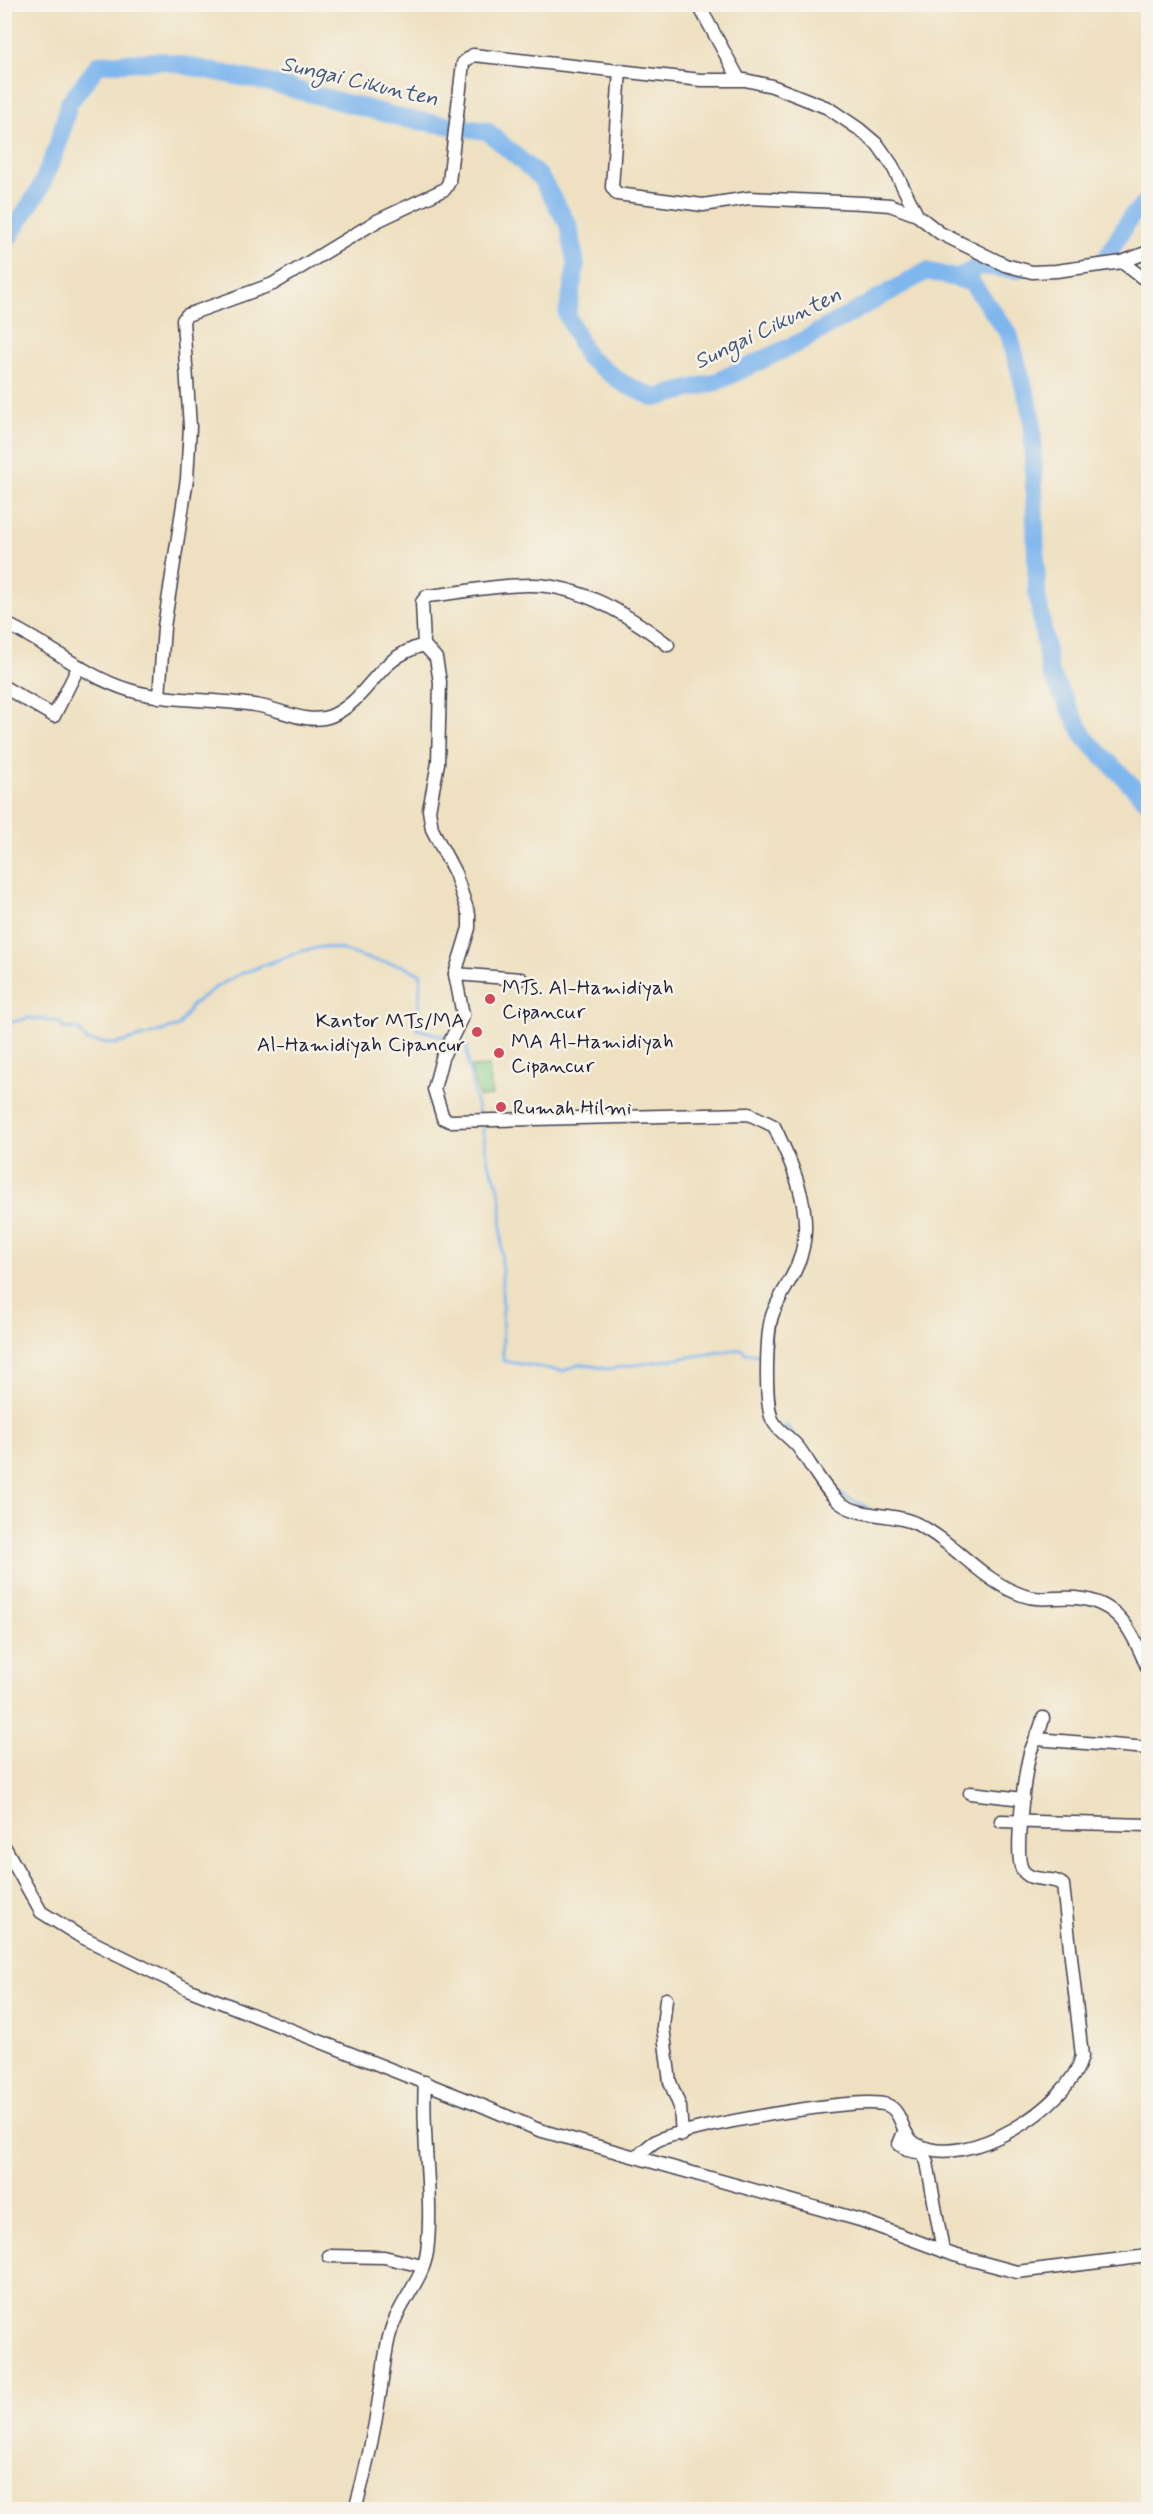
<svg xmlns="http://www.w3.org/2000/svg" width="1153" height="2514" viewBox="0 0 1153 2514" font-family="Mynerve,sans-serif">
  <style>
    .green { fill: #84cd89; stroke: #537862; stroke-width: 1.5 }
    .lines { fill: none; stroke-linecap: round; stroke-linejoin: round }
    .stream { stroke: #7eb6ee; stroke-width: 3 }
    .river { stroke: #7eb6ee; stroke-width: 18 }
    .minor-casing { stroke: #413e4f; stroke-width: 15 }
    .minor { stroke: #fff; stroke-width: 12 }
    .poi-dot { fill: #d1495b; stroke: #f7f3e8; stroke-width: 2 }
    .labels { text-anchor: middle; stroke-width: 5; stroke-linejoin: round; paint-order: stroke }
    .poi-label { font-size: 21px; fill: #22223b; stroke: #f7f3e8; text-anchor: start }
    .water-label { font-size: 22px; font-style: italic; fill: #42567a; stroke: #f7f3e8 }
  </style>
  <rect width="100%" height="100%" fill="#f7f3e8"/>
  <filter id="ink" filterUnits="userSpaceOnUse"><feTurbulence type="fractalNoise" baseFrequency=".0167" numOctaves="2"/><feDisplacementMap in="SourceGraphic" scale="12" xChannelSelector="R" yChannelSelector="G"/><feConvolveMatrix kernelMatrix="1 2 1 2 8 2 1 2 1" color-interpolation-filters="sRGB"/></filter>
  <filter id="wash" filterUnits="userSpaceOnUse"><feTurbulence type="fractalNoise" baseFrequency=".008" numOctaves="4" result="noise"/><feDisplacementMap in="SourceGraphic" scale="24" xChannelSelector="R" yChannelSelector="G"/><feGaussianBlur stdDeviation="1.35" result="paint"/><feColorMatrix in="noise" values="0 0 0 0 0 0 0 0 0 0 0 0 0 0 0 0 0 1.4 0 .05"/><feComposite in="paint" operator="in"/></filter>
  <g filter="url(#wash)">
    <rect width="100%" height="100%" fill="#eee0c0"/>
    <polygon class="green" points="489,1066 492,1096 479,1097 470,1067"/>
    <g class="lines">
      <g class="stream">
        <polyline points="4,1024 29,1018 60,1022 63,1028 78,1029 87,1041 116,1044 179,1026 192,1005 216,987 240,974 302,951 322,947 339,949 372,960 400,965 421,974 417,1029 450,1038"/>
        <path d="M456 1040 467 1046C468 1071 474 1094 480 1118"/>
        <polyline points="482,1125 488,1162 498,1185 501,1200 503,1361 563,1371 581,1364 608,1369 742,1349 746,1353 763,1356"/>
        <polyline points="782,1429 787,1426 794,1435"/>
        <polyline points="828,1481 839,1494 869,1508"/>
      </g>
      <g class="river">
        <polyline points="4,240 9,236 39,191 57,148 69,103 99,64 163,61 274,84 406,119 487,131 540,177 569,226 576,266 567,315 587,357 624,384 655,398 716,382 800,342 927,271 971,282 1009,334 1032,416 1037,594 1050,672 1085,738 1148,802"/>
        <polyline points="1105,260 1130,218 1148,200"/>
        <polyline points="958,278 979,266 1018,270"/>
      </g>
    </g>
  </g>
  <g filter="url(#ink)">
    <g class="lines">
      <g class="minor-casing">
        <g id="minor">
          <polyline points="698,4 739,79"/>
          <polyline points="620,70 612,187 617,194 703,205 749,198 863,203 890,205 917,215"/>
          <polyline points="1122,262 1148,282"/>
          <path d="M4 623C47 642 83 676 129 690 171 703 217 698 260 706 282 710 308 725 331 716 370 699 375 658 424 645L436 658 440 682 438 763 429 810 432 829 455 873 469 915V928L455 974 463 1015 442 1058 434 1089 443 1118 450 1121 749 1114 774 1126C791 1161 812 1207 803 1247 798 1273 782 1290 773 1313 766 1330 764 1406 773 1421 778 1431 791 1438 798 1447 811 1464 822 1487 839 1502 860 1519 894 1512 917 1524 955 1543 982 1581 1022 1595 1041 1602 1057 1596 1076 1598 1121 1602 1132 1633 1148 1669"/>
          <path d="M424 645 422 602 427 596C460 593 494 585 527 585 578 583 629 615 668 645"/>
          <polyline points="4,687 54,716 79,666"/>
          <polyline points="159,697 164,627 187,479 190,427 183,320 187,315 273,284 377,221 445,189 449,182 463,63 473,55 701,80 745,80 772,86 828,108 859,129 878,145 892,165 917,215 940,233 1005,265 1032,272 1056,271 1122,262 1148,252"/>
          <polyline points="455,974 521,979"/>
          <polyline points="1036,1739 1148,1748"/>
          <polyline points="970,1793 1023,1799"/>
          <polyline points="1001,1821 1148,1825"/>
          <polyline points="4,1846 41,1912 78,1935 190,1990 483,2106 539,2130 860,2220 954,2255 1017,2272 1148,2256"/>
          <polyline points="666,1999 663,2027 670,2082 680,2107 682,2135"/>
          <polyline points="904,2132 899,2144 907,2150 922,2153 927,2162 943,2251"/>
          <path d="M637 2157C643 2151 650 2144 658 2140 687 2127 860 2095 887 2105 903 2111 901 2136 916 2144 966 2172 1070 2106 1082 2056L1063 1885C1052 1875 1030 1884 1022 1869 1014 1854 1025 1771 1030 1753 1034 1741 1041 1730 1043 1718"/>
          <polyline points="329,2256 384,2257 422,2266"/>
          <path d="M355 2510C366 2471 374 2433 380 2393 384 2372 384 2352 391 2330 399 2303 423 2280 427 2252 434 2195 421 2139 425 2082"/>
        </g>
      </g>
      <use href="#minor" class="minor"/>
    </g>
  </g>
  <g class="poi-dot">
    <circle cx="490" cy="999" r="6"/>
    <circle cx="477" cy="1032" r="6"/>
    <circle cx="499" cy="1053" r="6"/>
    <circle cx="501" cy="1107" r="6"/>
  </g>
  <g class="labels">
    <g class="poi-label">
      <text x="502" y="994">MTs. Al-Hamidiyah<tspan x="502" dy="24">Cipancur</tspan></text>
      <text x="465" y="1027" text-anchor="end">Kantor MTs/MA<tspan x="465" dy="24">Al-Hamidiyah Cipancur</tspan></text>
      <text x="511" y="1048">MA Al-Hamidiyah<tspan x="511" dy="24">Cipancur</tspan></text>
      <text x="513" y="1114">Rumah Hilmi</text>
    </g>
    <g class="water-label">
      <text transform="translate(360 80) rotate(13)" y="8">Sungai Cikunten</text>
      <text transform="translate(767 327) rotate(-26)" y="8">Sungai Cikunten</text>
    </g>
  </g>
  <rect width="1153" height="2514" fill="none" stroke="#f7f3e8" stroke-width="24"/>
</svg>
